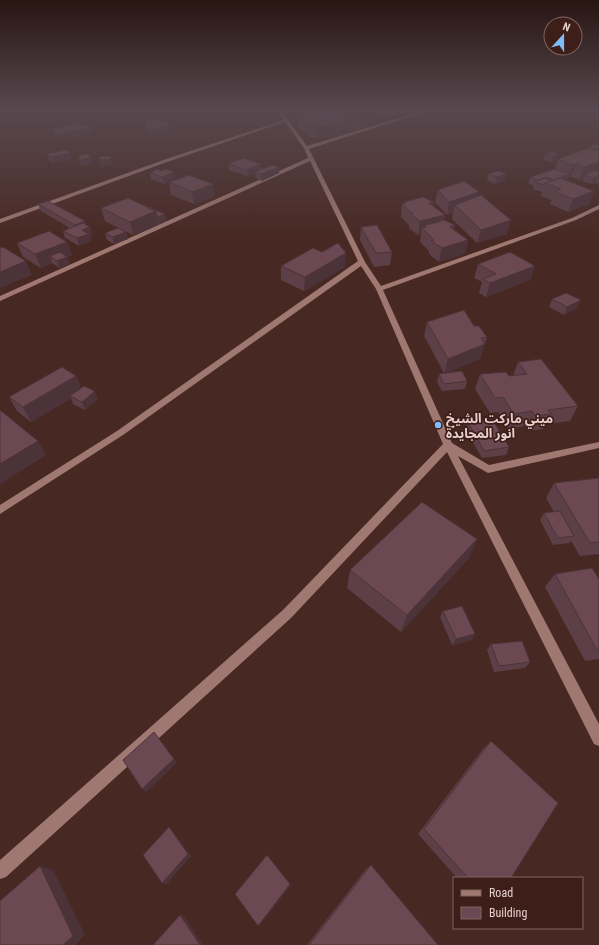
<svg xmlns="http://www.w3.org/2000/svg" width="599" height="945" viewBox="0 0 599 945" font-family="'Roboto Condensed','Noto Sans Arabic',sans-serif">
  <style>
    .lines { fill: none; stroke-linecap: round; stroke-linejoin: round }
    .minor { fill: #9e7871; fill-rule: evenodd }
    .wall { fill: #5d3f47 }
    .shaded-wall { fill: #4c3339 }
    .building { fill: #6c4952; stroke: #4c3339 }
    .poi-dot { fill: #81bcfa; stroke: #3d1e19; stroke-width: 1.5 }
    .labels { text-anchor: middle; stroke-width: 3.5; stroke-linejoin: round; paint-order: stroke }
    .poi-label { font-size: 13px; font-weight: bold; fill: #e6d0cc; stroke: #3d1e19; text-anchor: start }
  </style>
  <rect width="100%" height="100%" fill="#482822"/>
  <g class="lines">
    <polygon class="minor" points="277,110 281,110 307,146 425,110 430,110 309,149 365,262 381,286 572,218 599,205 599,209 576,220 383,290 452,443 489,465 599,442 599,448 488,473 458,456 599,724 599,746 594,744 447,452 291,618 6,877 0,879 0,860 283,610 443,444 376,289 361,266 123,435 0,514 0,505 117,431 358,261 310,161 0,301 0,296 308,158 304,148 285,122 170,161 0,223 0,219 166,159 284,120"/>
  </g>
  <g class="wall">
    <polygon points="289,110 346,110 346,112 355,121 358,120 364,127 358,129 354,127 354,131 343,132 343,135 316,138 309,137 297,126 297,112 292,112"/>
    <polygon points="382,110 408,110 407,113 394,116 387,113 386,117 381,119 377,118 377,112 383,111"/>
    <polygon points="145,121 170,133 149,135 146,127"/>
    <polygon points="90,128 91,134 60,140 55,135 53,129"/>
    <polygon points="599,145 599,184 595,183 591,184 582,181 583,178 580,180 571,177 569,177 568,181 594,191 589,204 568,212 550,204 552,200 541,196 542,192 533,189 534,186 528,183 530,177 555,169 558,159 588,148 589,147"/>
    <polygon points="551,152 556,161 551,162 543,160 545,154"/>
    <polygon points="47,154 72,159 53,163 49,160"/>
    <polygon points="78,156 93,164 83,166 80,162"/>
    <polygon points="228,164 261,164 262,169 279,167 279,173 262,181 256,178 255,173 247,176 229,170"/>
    <polygon points="150,172 175,178 164,184 151,179"/>
    <polygon points="488,174 506,174 504,181 495,184 487,180"/>
    <polygon points="169,182 214,196 194,204 171,195"/>
    <polygon points="438,190 478,197 507,234 477,243 452,219 453,213 447,215 435,202"/>
    <polygon points="404,202 433,206 445,215 444,220 455,225 454,230 468,240 465,254 439,262 429,254 429,251 420,242 421,234 418,235 409,228 409,225 401,217 402,204 404,204"/>
    <polygon points="38,204 85,221 86,225 90,227 92,234 90,235 91,241 79,246 65,238 63,231 70,228 41,211"/>
    <polygon points="101,208 165,214 166,221 160,224 159,223 159,224 133,235 105,221"/>
    <polygon points="361,227 392,252 390,265 374,267 360,240"/>
    <polygon points="126,232 128,239 114,244 107,240 105,233"/>
    <polygon points="67,242 72,255 67,257 69,264 59,268 52,263 41,268 23,257 17,243"/>
    <polygon points="322,252 345,267 304,291 281,280 281,266"/>
    <polygon points="478,264 535,266 530,280 486,297 479,293 482,282 474,278"/>
    <polygon points="552,299 577,308 564,315 549,307"/>
    <polygon points="427,322 474,326 487,337 480,359 446,373 467,381 465,389 442,391 437,382 439,374 444,373 424,336"/>
    <polygon points="518,362 578,406 570,421 546,424 543,429 528,431 525,426 508,429 498,412 490,413 475,389 480,374 509,376 513,376"/>
    <polygon points="76,376 81,388 98,399 85,410 73,404 71,398 31,422 17,411 9,397"/>
    <polygon points="468,422 509,447 506,455 482,458 466,430"/>
    <polygon points="599,478 599,554 580,556 571,541 569,543 553,545 540,520 544,513 554,512 546,498 554,483"/>
    <polygon points="477,539 469,558 401,632 347,588 350,570"/>
    <polygon points="555,574 599,579 599,659 585,661 545,587"/>
    <polygon points="443,611 472,640 452,645 440,617"/>
    <polygon points="491,644 530,662 525,668 494,672 487,650"/>
    <polygon points="491,741 511,878 457,878 418,834 482,750"/>
    <polygon points="371,865 438,945 307,945 366,869"/>
  </g>
  <g class="shaded-wall">
    <polygon points="292,110 314,110 297,110 297,112 292,112"/>
    <polygon points="325,110 346,110 346,115 326,112 325,112"/>
    <polygon points="395,110 408,110 407,113 394,116"/>
    <polygon points="387,112 386,117 381,119 381,114"/>
    <polygon points="353,116 353,120 355,120 354,131 343,132 343,135 316,138 316,127 344,117"/>
    <polygon points="364,121 364,127 358,129 359,123"/>
    <polygon points="169,127 170,133 149,135 148,129"/>
    <polygon points="90,128 91,134 60,140 58,134"/>
    <polygon points="70,153 72,159 53,163 51,157"/>
    <polygon points="558,154 556,161 551,162 553,156"/>
    <polygon points="91,158 93,164 83,166 81,159"/>
    <polygon points="111,159 112,165 101,167 100,160"/>
    <polygon points="599,162 599,172 584,175 583,178 580,180 584,167"/>
    <polygon points="261,164 262,171 255,172 255,173 247,176 247,170"/>
    <polygon points="576,164 571,177 569,177 568,181 552,186 554,180 570,175 573,165"/>
    <polygon points="279,167 279,173 262,181 261,174"/>
    <polygon points="174,172 175,178 164,184 162,177"/>
    <polygon points="506,174 504,181 495,184 496,177"/>
    <polygon points="598,176 595,183 591,184 594,178"/>
    <polygon points="213,184 214,196 194,204 192,192"/>
    <polygon points="594,191 589,204 568,212 573,199"/>
    <polygon points="479,192 476,205 455,205 453,213 447,215 449,202"/>
    <polygon points="434,202 431,215 429,203"/>
    <polygon points="156,211 159,224 133,235 130,222"/>
    <polygon points="165,214 166,221 160,224 158,217"/>
    <polygon points="445,215 442,228 426,227 423,226 423,229 422,228 421,234 418,235 420,221"/>
    <polygon points="511,220 507,234 477,243 481,230"/>
    <polygon points="85,221 87,228 77,232 75,225"/>
    <polygon points="455,225 452,239 450,227"/>
    <polygon points="90,227 92,234 90,235 91,241 79,246 77,238 82,230"/>
    <polygon points="126,232 128,239 114,244 113,237"/>
    <polygon points="468,240 465,254 439,262 442,248"/>
    <polygon points="67,242 72,255 67,257 69,264 59,268 57,261 50,256 52,263 41,268 35,254"/>
    <polygon points="346,253 345,267 304,291 305,277"/>
    <polygon points="26,261 32,275 0,288 0,272"/>
    <polygon points="535,266 530,280 486,297 490,283"/>
    <polygon points="581,300 577,308 564,315 567,307"/>
    <polygon points="485,344 480,359 444,374 448,359"/>
    <polygon points="76,376 82,391 70,396 71,398 31,422 23,407"/>
    <polygon points="95,391 98,399 85,410 82,402"/>
    <polygon points="38,441 46,455 0,484 0,464"/>
    <polygon points="477,539 469,558 401,632 407,615"/>
    <polygon points="475,634 472,640 452,645 456,639"/>
    <polygon points="174,759 177,763 146,792 142,789"/>
    <polygon points="169,827 172,830 191,856 166,885 162,883"/>
    <polygon points="40,866 53,870 85,935 75,945 63,945"/>
    <polygon points="290,884 291,885 259,926 258,926"/>
    <polygon points="180,915 183,915 203,945 200,945"/>
  </g>
  <g class="building">
    <polygon points="297,110 318,110 321,113 301,115"/>
    <polygon points="335,110 341,115 346,114 355,120 341,122 344,124 316,127 309,126 297,115 326,112 324,111"/>
    <polygon points="383,111 387,112 381,114 377,112"/>
    <polygon points="348,112 353,116 349,116 346,114 341,115 339,113"/>
    <polygon points="166,120 169,127 148,129 145,121"/>
    <polygon points="358,120 364,121 359,123 355,122 355,121"/>
    <polygon points="77,124 84,124 90,128 58,134 53,129"/>
    <polygon points="595,144 599,145 599,150 589,147"/>
    <polygon points="589,148 599,151 599,162 584,167 576,164 573,165 558,159"/>
    <polygon points="66,150 70,153 51,157 47,154"/>
    <polygon points="551,152 558,154 553,156 545,154"/>
    <polygon points="88,154 91,158 81,159 78,156"/>
    <polygon points="110,156 111,159 100,160 99,157"/>
    <polygon points="243,158 261,164 247,170 228,164"/>
    <polygon points="273,165 279,167 261,174 255,172"/>
    <polygon points="158,169 161,171 166,169 174,172 162,177 150,172"/>
    <polygon points="555,169 570,174 554,180 546,177 538,180 530,177"/>
    <polygon points="595,170 599,172 599,177 598,176 594,178 584,175"/>
    <polygon points="498,171 506,174 496,177 488,174"/>
    <polygon points="189,175 213,184 192,192 169,182"/>
    <polygon points="545,178 552,181 545,183 544,185 535,182"/>
    <polygon points="560,178 594,191 573,199 555,192 561,189 545,183"/>
    <polygon points="464,181 479,192 449,202 438,190"/>
    <polygon points="481,195 511,220 481,230 455,205"/>
    <polygon points="423,197 434,202 429,203 445,215 420,221 411,215 413,214 402,204 406,203 404,202"/>
    <polygon points="128,198 156,211 130,222 101,208"/>
    <polygon points="48,201 85,221 75,225 38,204"/>
    <polygon points="149,207 165,214 158,217 157,216 156,211 148,208"/>
    <polygon points="444,220 455,225 450,227 468,240 442,248 431,241 434,240 422,228 426,227 423,226"/>
    <polygon points="83,223 90,227 82,230 89,234 77,238 63,231"/>
    <polygon points="377,225 392,252 376,253 361,227"/>
    <polygon points="118,228 126,232 113,237 105,233"/>
    <polygon points="49,231 67,242 35,254 17,243"/>
    <polygon points="338,243 346,253 305,277 281,266 313,248 322,252"/>
    <polygon points="3,247 26,261 0,272 0,248"/>
    <polygon points="60,252 67,257 57,261 50,256"/>
    <polygon points="510,252 535,266 490,283 483,279 496,274 478,264"/>
    <polygon points="566,293 581,300 567,307 552,299"/>
    <polygon points="464,310 474,326 479,326 487,337 481,338 485,344 448,359 427,322"/>
    <polygon points="541,359 578,406 548,410 551,414 535,416 532,411 514,414 503,397 495,398 480,374 506,372 509,376 527,374 518,362"/>
    <polygon points="62,367 76,376 23,407 9,397"/>
    <polygon points="462,371 467,381 444,384 439,374"/>
    <polygon points="84,386 95,391 82,402 70,396"/>
    <polygon points="0,410 38,441 0,464"/>
    <polygon points="492,419 509,447 484,451 468,422"/>
    <polygon points="599,478 599,542 590,543 554,483"/>
    <polygon points="422,502 477,539 407,615 350,570"/>
    <polygon points="560,511 574,536 558,538 544,513"/>
    <polygon points="592,568 599,579 599,650 597,650 555,574"/>
    <polygon points="462,606 475,634 456,639 443,611"/>
    <polygon points="522,641 530,662 499,666 491,644"/>
    <polygon points="154,732 174,759 142,789 123,760"/>
    <polygon points="491,741 558,803 511,878 468,878 424,829"/>
    <polygon points="169,827 188,854 162,883 143,855"/>
    <polygon points="267,855 290,884 258,926 235,894"/>
    <polygon points="371,865 438,945 309,945"/>
    <polygon points="40,866 73,936 63,945 0,945 0,901"/>
    <polygon points="180,915 200,945 153,945"/>
  </g>
  <linearGradient id="sky" x2="0" y2="1"><stop stop-color="#281613"/><stop offset="0.45" stop-color="#58484f"/><stop offset="1" stop-color="#58484f" stop-opacity="0"/></linearGradient>
  <rect width="599" height="242" fill="url(#sky)"/>
  <circle class="poi-dot" cx="438" cy="425" r="4"/>
  <g class="labels">
    <g class="poi-label">
      <text x="446" y="423">ميني ماركت الشيخ<tspan x="446" dy="15">انور المجايدة</tspan></text>
    </g>
  </g>
  <rect x="453" y="877" width="130" height="52" fill="#3d1e19" stroke="#816561"/>
  <rect x="461" y="890" width="20" height="6" fill="#9e7871" stroke="#816561"/>
  <text x="489" y="897" font-size="12" fill="#e6d0cc">Road</text>
  <rect x="461" y="907" width="20" height="12" fill="#6c4952" stroke="#816561"/>
  <text x="489" y="917" font-size="12" fill="#e6d0cc">Building</text>
  <g transform="translate(563 36) rotate(21)"><circle r="19" fill="#3d1e19" stroke="#816561"/>
  <path d="M0-3L7 15L0 10L-7 15Z" fill="#81bcfa"/>
  <text y="-6" font-size="11" font-weight="bold" text-anchor="middle" fill="#e6d0cc">N</text>
  </g>
</svg>
